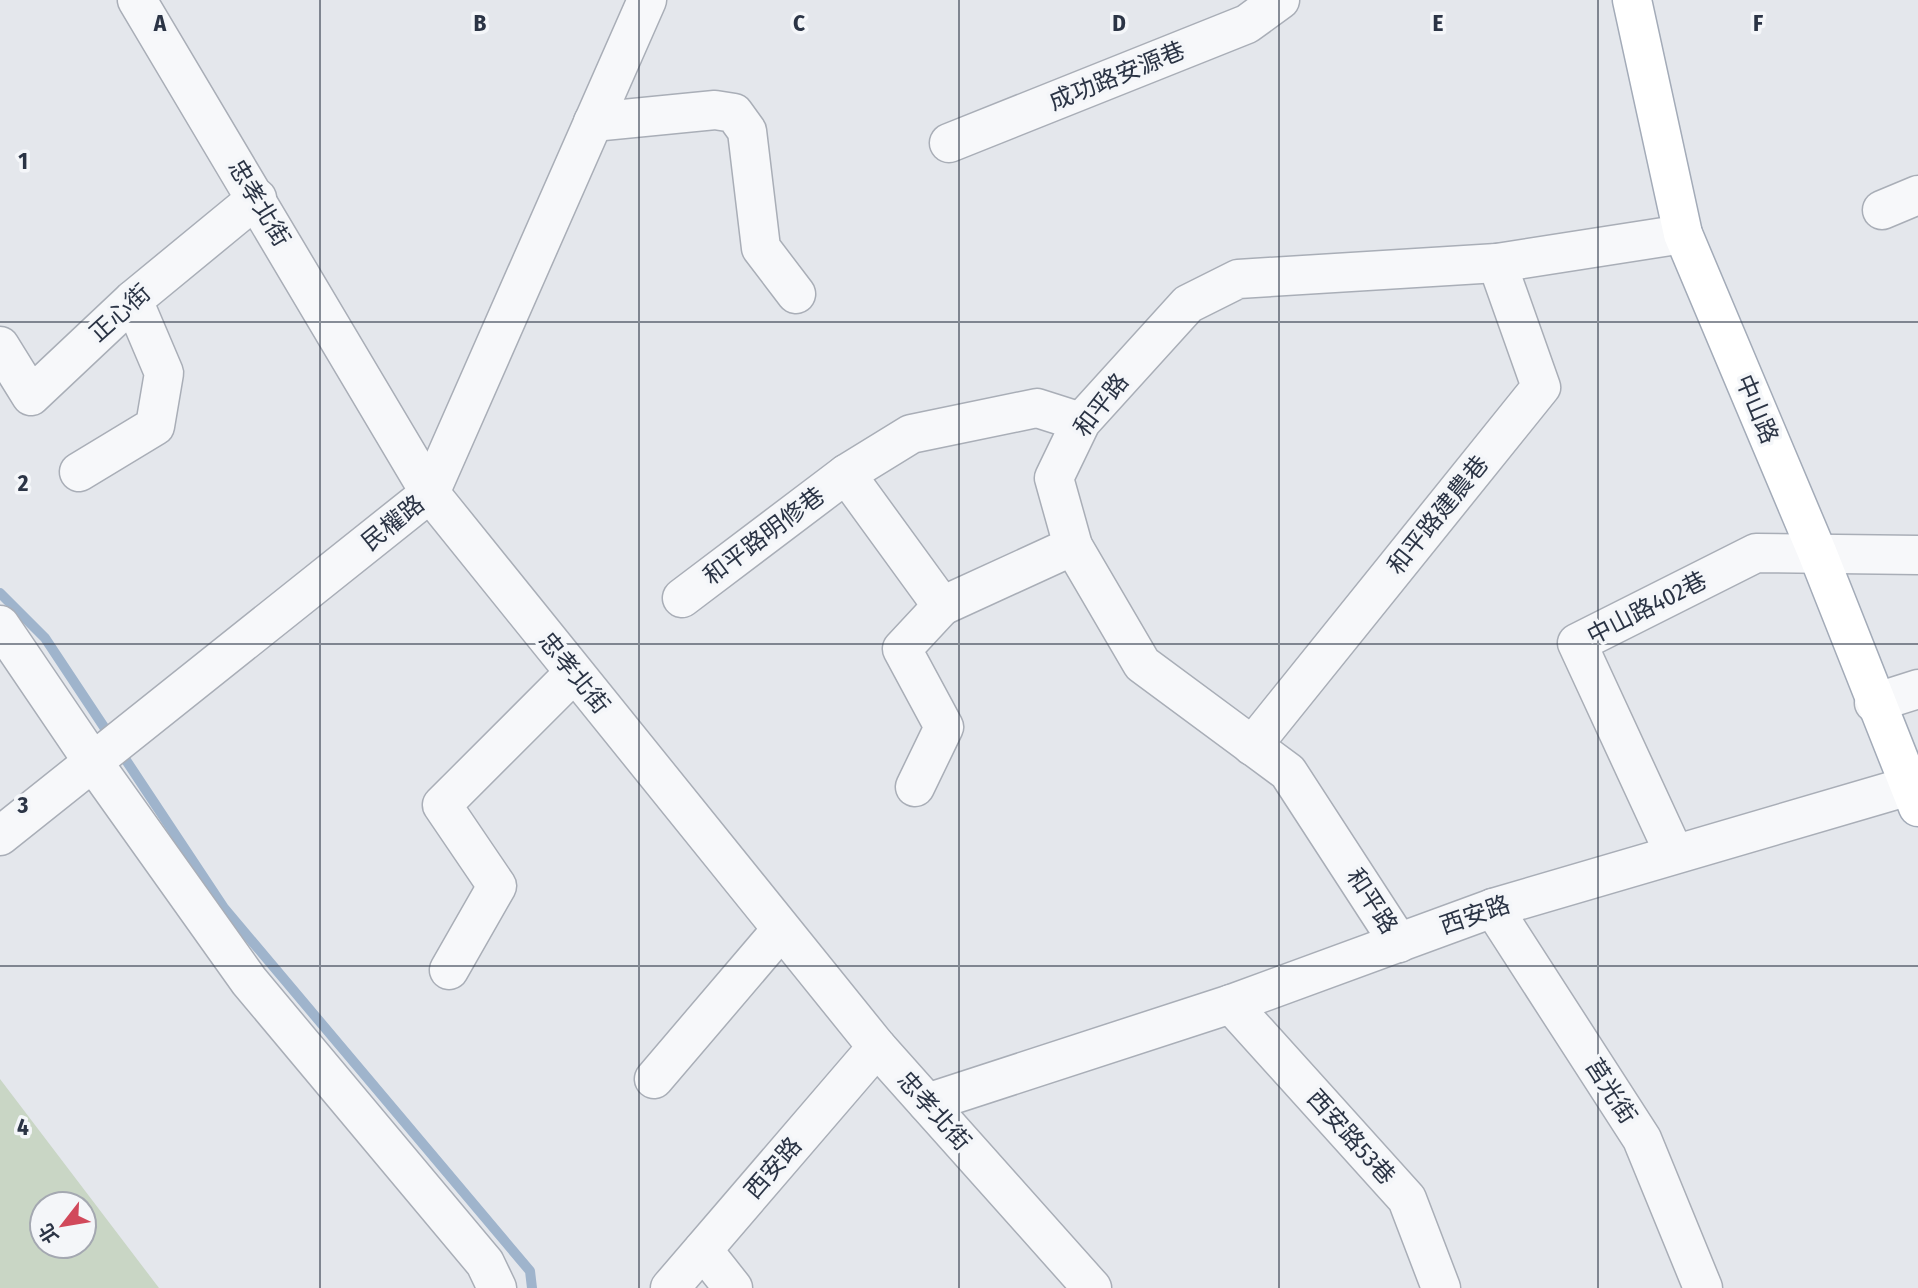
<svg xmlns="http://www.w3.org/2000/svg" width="1918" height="1288" viewBox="0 0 1918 1288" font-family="'Fira Sans Condensed','Noto Sans TC',sans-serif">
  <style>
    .green { fill: #c9d6c5; fill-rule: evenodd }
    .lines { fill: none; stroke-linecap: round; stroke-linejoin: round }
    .stream { stroke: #9fb4cc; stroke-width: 10 }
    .minor-casing { stroke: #a9aeb7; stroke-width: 41 }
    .major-casing { stroke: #a3abb8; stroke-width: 41 }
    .minor { stroke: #f7f8fa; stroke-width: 38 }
    .major { stroke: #fff; stroke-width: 38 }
    .grid { fill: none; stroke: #2b3445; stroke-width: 2; stroke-opacity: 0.55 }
    .labels { text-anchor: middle; stroke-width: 7; stroke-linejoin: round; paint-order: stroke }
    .street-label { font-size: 24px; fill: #2b3445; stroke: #f4f6f9 }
    .grid-label { font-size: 23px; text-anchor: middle; font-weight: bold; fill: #2b3445; stroke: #f4f6f9; stroke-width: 7; stroke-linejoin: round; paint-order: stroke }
  </style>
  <rect width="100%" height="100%" fill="#e4e7ec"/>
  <path class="green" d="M0 1079 159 1288H0ZM42 1204H84V1246H42Z"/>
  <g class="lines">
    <polyline class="stream" points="0,593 45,638 224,908 530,1271 532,1288"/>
    <g class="minor-casing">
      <g id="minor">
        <polyline points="137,0 430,493 877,1047 1092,1288"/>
        <polyline points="593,122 715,110 734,113 747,131 761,248 796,294"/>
        <polyline points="949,143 1247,24 1280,0"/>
        <polyline points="1882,210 1918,195"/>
        <polyline points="0,346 31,396 133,300 257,198"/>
        <polyline points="79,472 155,426 164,373 133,300"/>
        <polyline points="846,474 942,606 1073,546"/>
        <polyline points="682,598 846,474 911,434 1037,408 1081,422"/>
        <polyline points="0,625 93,762 249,981 485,1263 497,1288"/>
        <polyline points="1874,703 1918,689"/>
        <polyline points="1252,746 1541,387 1497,263"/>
        <polyline points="915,787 944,727 902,649 942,606"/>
        <polyline points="0,836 430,493 647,0"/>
        <polyline points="1674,853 1577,643 1756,553 1918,555"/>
        <polyline points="1493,908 1642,1139 1703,1288"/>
        <polyline points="1399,943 1288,772 1142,664 1073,546 1054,478 1081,422 1188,304 1238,279 1497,263 1683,234"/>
        <polyline points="449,970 497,886 442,805 574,673"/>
        <polyline points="1231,1004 1407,1199 1441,1288"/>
        <polyline points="654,1079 781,930"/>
        <polyline points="927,1103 1231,1004 1493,908 1909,786"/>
        <polyline points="703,1250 733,1288"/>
        <polyline points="670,1288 877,1047"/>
      </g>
    </g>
    <g class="major-casing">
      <polyline id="major" points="1632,0 1683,234 1817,552 1918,807"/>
    </g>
    <use href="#minor" class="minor"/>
    <use href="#major" class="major"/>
  </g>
  <path class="grid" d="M320 0V1288M639 0V1288M959 0V1288M1279 0V1288M1598 0V1288M0 322H1918M0 644H1918M0 966H1918"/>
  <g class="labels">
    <g class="street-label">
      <text transform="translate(1117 76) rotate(-22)" y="8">成功路安源巷</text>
      <text transform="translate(259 203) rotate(59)" y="8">忠孝北街</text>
      <text transform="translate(120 313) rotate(-42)" y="8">正心街</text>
      <text transform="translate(1101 405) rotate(-52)" y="8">和平路</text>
      <text transform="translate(1757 409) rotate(67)" y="8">中山路</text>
      <text transform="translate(1438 515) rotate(-51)" y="8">和平路建農巷</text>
      <text transform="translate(393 523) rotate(-39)" y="8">民權路</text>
      <text transform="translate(764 536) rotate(-37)" y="8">和平路明修巷</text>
      <text transform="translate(1647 608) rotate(-27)" y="8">中山路402巷</text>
      <text transform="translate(574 673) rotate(51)" y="8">忠孝北街</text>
      <text transform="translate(1372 901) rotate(57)" y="8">和平路</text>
      <text transform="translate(1475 915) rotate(-19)" y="8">西安路</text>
      <text transform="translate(1611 1091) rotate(57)" y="8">莒光街</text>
      <text transform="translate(934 1111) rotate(48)" y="8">忠孝北街</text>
      <text transform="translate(1351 1137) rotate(48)" y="8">西安路53巷</text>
      <text transform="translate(773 1168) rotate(-49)" y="8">西安路</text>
    </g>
  </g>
  <g class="grid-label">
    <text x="160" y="31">A</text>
    <text x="480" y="31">B</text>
    <text x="799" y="31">C</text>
    <text x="1119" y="31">D</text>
    <text x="1438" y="31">E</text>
    <text x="1758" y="31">F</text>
    <text x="23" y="169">1</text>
    <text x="23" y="491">2</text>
    <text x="23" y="813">3</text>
    <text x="23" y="1135">4</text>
  </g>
  <g transform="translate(63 1225) rotate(239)"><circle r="33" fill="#f4f6f9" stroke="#a4a8b1" stroke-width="2"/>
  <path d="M0-5L12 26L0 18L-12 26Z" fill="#d1495b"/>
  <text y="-10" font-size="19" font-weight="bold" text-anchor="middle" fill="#2b3445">北</text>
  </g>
</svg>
